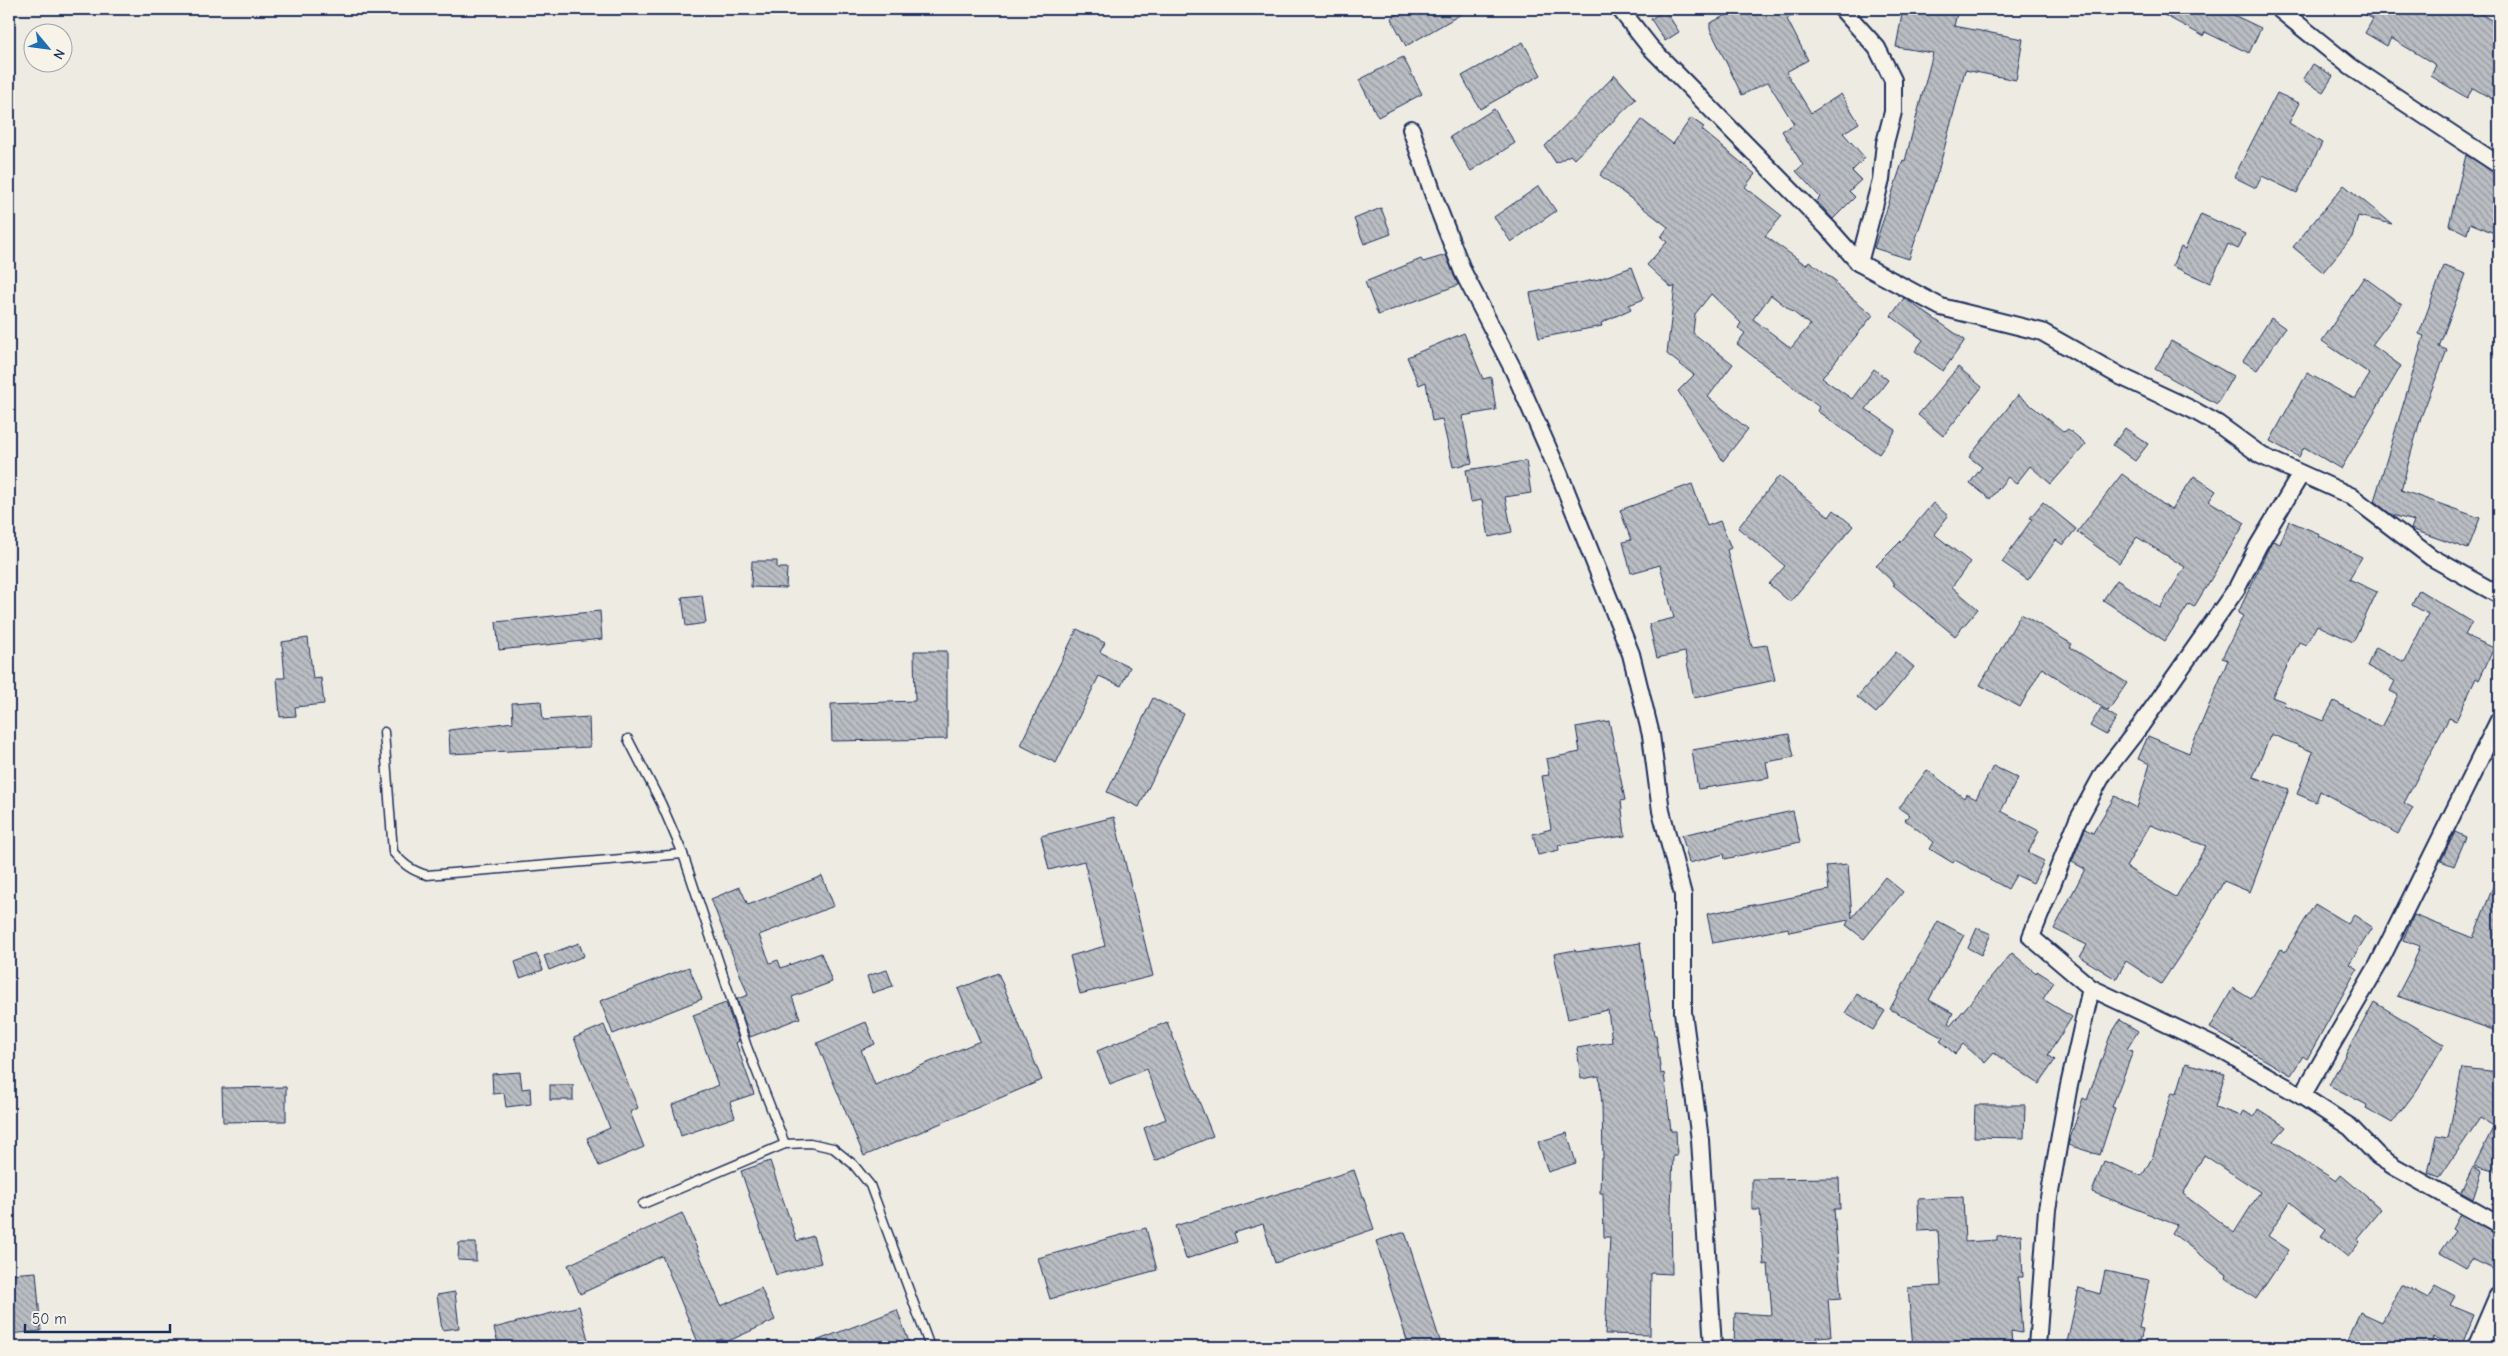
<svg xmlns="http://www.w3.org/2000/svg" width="2508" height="1356" viewBox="0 0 2508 1356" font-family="'Comic Neue',sans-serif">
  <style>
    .building { fill: url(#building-back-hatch); stroke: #1b2f5e; fill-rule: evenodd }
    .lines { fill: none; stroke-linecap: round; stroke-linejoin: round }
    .service-casing { stroke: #1b2f5e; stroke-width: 11 }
    .minor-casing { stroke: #1b2f5e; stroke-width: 20 }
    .tertiary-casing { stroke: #1b2f5e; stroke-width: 24 }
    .service { stroke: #f7f3e8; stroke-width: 8 }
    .minor { stroke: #f7f3e8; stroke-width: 16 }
    .tertiary { stroke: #f7f3e8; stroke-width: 20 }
  </style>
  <defs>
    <pattern id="building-back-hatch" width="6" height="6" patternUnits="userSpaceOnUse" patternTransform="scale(1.25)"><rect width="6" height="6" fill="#babdc2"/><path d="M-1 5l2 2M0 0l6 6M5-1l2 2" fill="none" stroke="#969aa1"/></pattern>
  </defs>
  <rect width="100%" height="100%" fill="#eeebe2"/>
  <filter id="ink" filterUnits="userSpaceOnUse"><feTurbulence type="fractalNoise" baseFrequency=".02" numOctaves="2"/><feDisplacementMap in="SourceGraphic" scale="10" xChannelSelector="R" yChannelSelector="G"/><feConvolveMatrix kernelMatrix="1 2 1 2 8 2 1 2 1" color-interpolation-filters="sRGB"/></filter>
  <g filter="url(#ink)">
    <g class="building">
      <polygon points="1407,9 1470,9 1406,46 1391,18"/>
      <polygon points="1739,9 1804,9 1787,19 1808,60 1786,72 1811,113 1841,94 1859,123 1843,133 1865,158 1852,171 1861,180 1849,191 1855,197 1833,219 1817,201 1820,197 1796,171 1803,165 1782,131 1794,124 1768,82 1742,95 1710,29 1710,23"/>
      <polygon points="1903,9 1958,9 1954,26 2023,39 2016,80 1965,70 1938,172 1909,259 1874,248 1903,160 1905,161 1933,53 1896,47"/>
      <polygon points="2153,9 2221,9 2261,28 2249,53 2205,32 2203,36"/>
      <polygon points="2355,9 2473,9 2499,25 2499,103 2473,88 2467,98 2431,76 2436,65 2391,38 2387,46 2365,33 2373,19"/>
      <polygon points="1665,10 1679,32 1665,41 1651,19"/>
      <polygon points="1523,42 1541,75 1480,109 1462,76"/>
      <polygon points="1403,57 1422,94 1378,117 1359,80"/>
      <polygon points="2313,64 2333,76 2323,92 2303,80"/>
      <polygon points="1615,75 1636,99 1574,159 1570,155 1556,163 1545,146"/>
      <polygon points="2277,93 2299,103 2289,123 2322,143 2297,193 2262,176 2256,188 2234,177"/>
      <polygon points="1494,109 1515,143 1471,171 1450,137"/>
      <path d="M1691 118 1704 127 1702 130 1755 174 1745 187 1782 216 1765 236 1806 265 1809 261 1837 282 1835 284 1873 315 1822 378 1852 399 1874 369 1888 380 1866 409 1896 430 1879 454 1817 411 1819 407 1737 344 1745 333 1738 328 1741 323 1711 294 1695 314 1693 333 1733 364 1708 397 1748 429 1723 461 1678 391 1694 375 1667 354 1675 286 1672 288 1647 265 1667 242 1661 237 1668 227 1600 175 1642 120 1673 144ZM1771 295 1810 325 1791 348 1753 319Z"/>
      <polygon points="2466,155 2499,175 2499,235 2470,223 2467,234 2449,225"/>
      <polygon points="2344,185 2392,224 2358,216 2352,237 2323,272 2293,247"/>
      <polygon points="1539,186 1556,211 1511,242 1494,217"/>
      <polygon points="1381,208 1391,234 1364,244 1354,219"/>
      <polygon points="2201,214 2245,234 2238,249 2228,244 2210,283 2172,266 2181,247 2185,249"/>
      <polygon points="1446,255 1458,285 1378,315 1365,282 1421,259 1423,262"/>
      <polygon points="2444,266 2466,274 2439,347 2447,350 2421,417 2401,490 2480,518 2468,549 2411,529 2414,521 2392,515 2374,501 2424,336 2419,334"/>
      <polygon points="1632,267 1644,299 1629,305 1631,309 1601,323 1602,326 1539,338 1530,293 1599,279"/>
      <polygon points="2364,277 2402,305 2372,345 2401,366 2341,469 2304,447 2299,457 2270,441 2307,373 2355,399 2370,374 2322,341"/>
      <polygon points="1904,298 1965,340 1943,371 1915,351 1923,340 1891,316"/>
      <polygon points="2271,318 2285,328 2257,370 2243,361"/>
      <polygon points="1464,333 1483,379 1491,377 1496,410 1462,416 1472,463 1453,467 1442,419 1432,421 1426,382 1419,385 1407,357"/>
      <polygon points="2171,341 2233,376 2217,404 2155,369"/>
      <polygon points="1958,367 1982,387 1943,436 1918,415"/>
      <polygon points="2018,395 2064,432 2068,429 2086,444 2051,484 2030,466 2016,484 2008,477 1990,499 1970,483 1982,467 1969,457"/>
      <polygon points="2125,428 2148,444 2135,461 2113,445"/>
      <polygon points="1526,461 1531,493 1505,497 1512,532 1489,537 1482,500 1471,502 1466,470"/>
      <polygon points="2122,474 2171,510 2194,476 2216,491 2209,501 2245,523 2194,607 2189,604 2165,641 2103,600 2117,580 2160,608 2185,567 2137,537 2119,563 2077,532"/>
      <polygon points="1779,476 1829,517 1834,510 1853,526 1790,602 1769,584 1785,566 1738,528"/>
      <polygon points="1692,484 1707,526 1720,521 1731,548 1727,550 1752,647 1767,645 1775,680 1694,698 1685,652 1657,658 1649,624 1674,618 1660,565 1631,573 1623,542 1631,540 1620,510"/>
      <polygon points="2043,502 2076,529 2063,545 2056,540 2028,580 2002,562 2032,519 2030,518"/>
      <polygon points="1933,503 1948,516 1934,534 1970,562 1952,587 1978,609 1955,636 1893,585 1895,584 1876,566 1904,538"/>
      <path d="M2289 521 2320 534 2319 536 2362 557 2349 579 2377 592 2353 642 2317 625 2306 645 2299 642 2272 697 2285 702 2284 705 2323 721 2334 701 2381 727 2398 695 2390 691 2395 681 2367 666 2376 647 2404 662 2406 659 2428 614 2412 605 2419 590 2472 622 2465 635 2494 648 2479 680 2476 678 2456 721 2449 718 2404 803 2413 808 2398 834 2320 791 2316 802 2297 794 2313 752 2271 734 2253 777 2289 789 2250 892 2224 881 2195 933 2161 984 2126 961 2116 979 2080 957 2087 945 2054 929 2085 869 2072 862 2085 829 2093 833 2115 796 2137 808 2150 764 2138 759 2148 736 2189 753 2228 660 2222 658 2243 616 2238 613 2271 543 2273 541 2280 544ZM2150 825 2206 846 2176 897 2126 867Z"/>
      <polygon points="752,561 777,561 777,568 787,568 786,588 751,587"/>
      <polygon points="702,595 706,623 686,626 682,597"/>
      <polygon points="600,611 602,639 499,650 496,622"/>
      <polygon points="2021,614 2072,644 2070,647 2127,683 2108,711 2042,668 2020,707 1980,685"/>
      <polygon points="1077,629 1105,643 1100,652 1130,667 1121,686 1099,676 1056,763 1020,745"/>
      <polygon points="308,638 313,679 321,678 324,704 295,707 296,716 280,717 277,678 285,678 282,642"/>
      <polygon points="914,651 947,651 947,739 832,741 831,704 915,701"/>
      <polygon points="1896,652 1914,667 1876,713 1857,697"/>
      <polygon points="1153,698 1184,714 1139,807 1107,792"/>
      <polygon points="541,701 543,720 589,717 590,747 450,754 449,730 513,722 512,703"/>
      <polygon points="2101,708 2117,718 2106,735 2090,726"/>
      <polygon points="1609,721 1625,800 1621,801 1625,836 1558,845 1559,850 1538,855 1533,834 1551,829 1542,776 1549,775 1546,759 1580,752 1576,727"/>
      <polygon points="1789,734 1794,757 1766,762 1769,778 1698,789 1692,750"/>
      <polygon points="1993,766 2018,778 2001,811 2039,831 2028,853 2044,861 2033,883 2016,875 2008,889 1955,860 1953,863 1930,849 1934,842 1905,820 1909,815 1899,808 1927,770 1964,798 1966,794 1976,799"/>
      <polygon points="1793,811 1800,842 1725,859 1724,854 1689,863 1682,835"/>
      <polygon points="1114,817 1153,976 1080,994 1070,956 1105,946 1084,861 1049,870 1041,836"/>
      <polygon points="2455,832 2466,837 2454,866 2441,861"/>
      <polygon points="1848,864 1852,918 1885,877 1903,892 1864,939 1846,925 1849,920 1789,932 1788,928 1713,943 1707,914 1829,890 1826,866"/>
      <polygon points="2498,874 2499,874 2499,1032 2397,996 2412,967 2420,946 2403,940 2414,915 2473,938"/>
      <polygon points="822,876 834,906 759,935 770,963 778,960 781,968 821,953 832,982 792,997 800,1018 750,1037 737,999 748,995 711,899 740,887 748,905"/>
      <polygon points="2315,904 2348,924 2354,915 2372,927 2349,964 2357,969 2307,1059 2303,1056 2291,1075 2210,1028 2233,988 2251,999 2281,949 2285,952"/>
      <polygon points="1938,921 1964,935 1929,1000 1953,1013 1948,1023 1951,1025 2012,953 2036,973 2037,971 2054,982 2043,999 2072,1017 2048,1055 2055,1060 2039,1084 1994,1053 1985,1063 1963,1044 1955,1054 1940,1041 1943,1038 1890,1009"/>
      <polygon points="1977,928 1991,934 1981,955 1968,948"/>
      <polygon points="579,943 584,956 549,970 544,956"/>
      <polygon points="1640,943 1654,1036 1656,1036 1661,1074 1664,1073 1671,1131 1676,1131 1677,1156 1673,1156 1671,1207 1672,1274 1651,1273 1650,1335 1605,1334 1610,1237 1604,1237 1603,1193 1600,1193 1601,1159 1603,1159 1602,1104 1599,1076 1581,1079 1577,1048 1612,1042 1608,1010 1568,1019 1554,954 1575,950 1576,952"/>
      <polygon points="537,954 543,970 520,978 515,962"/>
      <polygon points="689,967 702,999 613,1034 600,1001"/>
      <polygon points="887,970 893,986 872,993 867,976"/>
      <polygon points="998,973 1042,1080 864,1156 817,1043 866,1022 875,1044 861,1050 875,1085 980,1041 958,989"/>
      <polygon points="1857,994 1885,1011 1873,1030 1845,1013"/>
      <polygon points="2374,1002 2444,1044 2417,1090 2392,1123 2366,1108 2367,1105 2329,1085"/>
      <polygon points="726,1003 739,1041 736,1043 754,1094 730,1102 735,1117 681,1136 672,1105 718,1085 693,1015"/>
      <polygon points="2120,1020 2138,1031 2127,1049 2133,1051 2112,1107 2115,1108 2100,1155 2068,1145 2083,1098 2087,1100 2110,1036"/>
      <polygon points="1167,1022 1213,1136 1155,1161 1144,1128 1166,1119 1146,1069 1110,1084 1097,1051"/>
      <polygon points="604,1025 638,1108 630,1112 644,1147 599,1166 587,1138 610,1128 574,1038"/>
      <path d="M2186 1063 2225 1074 2215 1107 2241 1116 2244 1111 2254 1117 2258 1109 2286 1127 2274 1141 2336 1181 2341 1175 2381 1209 2357 1238 2360 1242 2348 1257 2321 1236 2326 1229 2290 1202 2268 1236 2289 1250 2256 1299 2226 1278 2227 1275 2172 1233 2177 1225 2092 1192 2104 1161 2142 1176 2153 1156 2172 1092 2177 1093ZM2204 1155 2260 1192 2234 1233 2183 1194Z"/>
      <polygon points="2462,1068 2499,1072 2499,1172 2474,1166 2494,1126 2480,1118 2440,1177 2428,1173 2436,1136 2448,1138"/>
      <polygon points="520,1072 522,1089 530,1088 531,1104 506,1107 504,1093 493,1094 492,1074"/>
      <rect x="550" y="1085" width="23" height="15"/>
      <polygon points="286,1087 286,1121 223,1122 222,1088"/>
      <polygon points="1975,1105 2025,1105 2024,1138 1974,1137"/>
      <polygon points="1567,1133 1576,1163 1548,1172 1538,1142"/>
      <polygon points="770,1161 797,1241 813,1236 821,1263 776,1275 741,1171"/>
      <polygon points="2473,1167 2482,1171 2473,1199 2461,1192"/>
      <polygon points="1354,1170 1374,1229 1275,1263 1263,1224 1234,1233 1237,1242 1186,1259 1175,1226"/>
      <polygon points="1839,1178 1840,1209 1834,1209 1841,1298 1828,1299 1831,1336 1816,1337 1817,1347 1734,1347 1735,1313 1772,1315 1768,1264 1764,1265 1760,1210 1752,1210 1752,1179"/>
      <polygon points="1963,1197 1965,1242 1997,1240 1997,1236 2021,1234 2023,1277 2018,1277 2022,1333 2011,1331 2012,1347 1913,1347 1908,1288 1941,1286 1938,1230 1919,1231 1918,1199"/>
      <polygon points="682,1213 721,1306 761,1288 775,1320 724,1343 722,1339 700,1347 662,1256 580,1294 568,1265"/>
      <polygon points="2460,1214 2499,1235 2499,1261 2495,1270 2472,1259 2466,1268 2440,1253 2455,1231 2452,1229"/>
      <polygon points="1146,1228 1157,1270 1050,1299 1038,1258"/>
      <polygon points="1405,1232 1441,1344 1431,1347 1409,1347 1376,1241"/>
      <polygon points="459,1243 476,1243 476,1261 458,1260"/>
      <polygon points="2105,1271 2149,1280 2139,1328 2143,1329 2139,1347 2066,1347 2079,1288 2100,1294"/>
      <polygon points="36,1272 41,1331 9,1334 9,1274"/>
      <polygon points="2402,1284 2428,1298 2435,1285 2455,1296 2450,1305 2474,1315 2461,1347 2454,1347 2434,1337 2429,1347 2360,1347 2347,1341 2360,1312 2382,1322"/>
      <polygon points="455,1292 459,1328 442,1330 437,1295"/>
      <polygon points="579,1306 590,1347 499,1347 494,1328"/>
      <polygon points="897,1310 911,1347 803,1347 803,1346"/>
    </g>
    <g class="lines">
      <g class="service-casing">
        <g id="service">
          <path d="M384 732 393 852C403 864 412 871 427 875L683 854"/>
          <polyline points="628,739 661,803 683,854 747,1047 785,1144"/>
          <polyline points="643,1204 785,1144 810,1143 833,1148 853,1164 870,1185 930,1347"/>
        </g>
      </g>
      <g class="minor-casing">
        <g id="minor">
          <polyline points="1620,9 1650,47 1828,228 1859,263 1941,307 2042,332 2120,376 2193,410 2218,424 2262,456 2351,496 2431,557 2499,595"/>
          <polyline points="1842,9 1877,48 1893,80 1893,112 1885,143 1881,180 1859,263"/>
          <polyline points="2279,9 2351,67 2499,165"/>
          <polyline points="1411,129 1438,208 1463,272 1513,369 1559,473 1631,654 1651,735 1661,811 1683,895 1683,1012 1700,1140 1713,1347"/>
          <polyline points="2301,474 2258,546 2237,588 2141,725 2103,774 2077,822 2031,937 2091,988 2216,1047 2302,1096 2350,1127 2378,1156 2395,1167 2499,1225"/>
          <polyline points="2302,1096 2378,965 2499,720"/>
          <polyline points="2037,1347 2047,1209 2068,1090 2091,988"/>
        </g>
      </g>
      <g class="tertiary-casing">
        <polyline id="tertiary" points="2478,1347 2499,1298"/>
      </g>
      <use href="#service" class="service"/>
      <use href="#minor" class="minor"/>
      <use href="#tertiary" class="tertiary"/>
    </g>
  </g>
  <rect width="2508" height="1356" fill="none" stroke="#f7f3e8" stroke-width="30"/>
  <rect x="15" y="15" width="2478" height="1326" fill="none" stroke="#1b2f5e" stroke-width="2" filter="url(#ink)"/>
  <g transform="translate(48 48) rotate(119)"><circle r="24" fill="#f7f3e8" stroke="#9fa5b1"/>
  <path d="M0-4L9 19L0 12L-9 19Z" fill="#1f6fb2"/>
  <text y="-8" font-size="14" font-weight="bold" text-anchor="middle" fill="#1b2f5e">N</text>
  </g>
  <path d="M25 1324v8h145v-8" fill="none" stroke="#1b2f5e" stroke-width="2.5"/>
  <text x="32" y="1324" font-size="15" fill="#1b2f5e" stroke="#f7f3e8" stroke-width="4" paint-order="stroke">50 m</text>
</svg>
